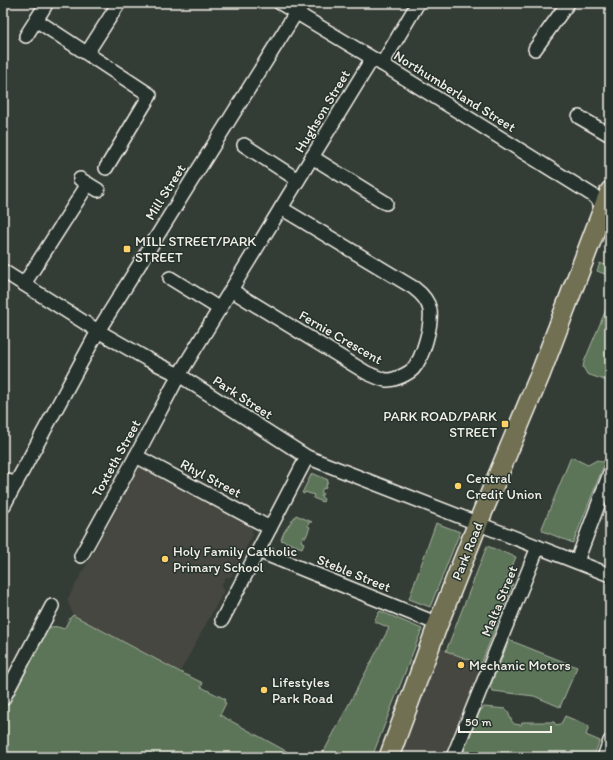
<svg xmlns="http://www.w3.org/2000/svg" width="613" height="760" viewBox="0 0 613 760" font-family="Itim,sans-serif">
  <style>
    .built { fill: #454741 }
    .green { fill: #5b7458; stroke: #a8b2a0 }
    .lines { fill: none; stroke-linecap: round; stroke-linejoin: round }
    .minor-casing { stroke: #f4f1e8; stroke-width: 16 }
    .highway-casing { stroke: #f4f1e8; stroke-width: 22 }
    .minor { stroke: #26332d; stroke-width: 13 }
    .highway { stroke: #716f52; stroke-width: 19 }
    .poi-dot { fill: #ffd166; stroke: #26332d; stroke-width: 1.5 }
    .labels { text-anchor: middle; stroke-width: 3; stroke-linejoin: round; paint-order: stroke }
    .street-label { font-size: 14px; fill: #f4f1e8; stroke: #26332d }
    .poi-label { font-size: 14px; fill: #f4f1e8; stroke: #26332d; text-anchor: start }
  </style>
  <rect width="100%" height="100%" fill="#343c36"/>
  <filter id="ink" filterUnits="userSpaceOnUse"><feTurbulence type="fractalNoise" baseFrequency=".025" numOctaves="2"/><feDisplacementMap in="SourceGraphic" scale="8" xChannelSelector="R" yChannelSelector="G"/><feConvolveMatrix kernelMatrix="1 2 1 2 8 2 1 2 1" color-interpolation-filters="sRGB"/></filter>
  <g filter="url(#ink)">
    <g class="built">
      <polygon points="141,465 254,526 251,532 253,534 231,577 226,577 221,586 224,591 180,672 73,615 67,600"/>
      <polygon points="441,648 485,666 448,757 398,757"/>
    </g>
    <g class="green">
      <polygon points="600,263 610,267 610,276 597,271"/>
      <polygon points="610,300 610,382 587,374 583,367 584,362"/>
      <polygon points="571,457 588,465 597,460 602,462 606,460 573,543 543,531 542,528"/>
      <polygon points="312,473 328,480 325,489 323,488 321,492 323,493 321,497 324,499 323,502 313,498 314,495 305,492 304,494 302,493"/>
      <polygon points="296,515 312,522 309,522 308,526 310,527 306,537 303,537 301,541 304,543 302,548 281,540 284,532"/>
      <polygon points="436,523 460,532 430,607 409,599"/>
      <polygon points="487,546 516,557 506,581 513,584 481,664 446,651"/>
      <polygon points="380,611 422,629 372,757 321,757 389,628 374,621"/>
      <path d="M73 615 180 672 203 683 201 687 225 699 224 702 226 703 220 715 297 757H3V709L45 631C51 625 56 626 64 629L70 618Z"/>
      <polygon points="509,640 577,667 560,707 534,696 493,691 490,687"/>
      <path d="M484 707 506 709C510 714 510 720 514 724L521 725 522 722H554L556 725 561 724 565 716 589 726 586 735 600 741 593 757H472L471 755 461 757 480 711Z"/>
    </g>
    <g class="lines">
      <g class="minor-casing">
        <g id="minor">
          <polyline points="280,3 382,64 594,196 604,207 610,211"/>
          <polyline points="36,20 150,95 106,168"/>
          <polyline points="26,36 45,6"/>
          <polyline points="535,49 568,3"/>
          <polyline points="87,53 119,3"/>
          <polyline points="382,64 418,3"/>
          <polyline points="579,117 610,135"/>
          <polyline points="244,145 298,180"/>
          <polyline points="312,157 386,203"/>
          <polyline points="80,179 98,190"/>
          <polyline points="3,271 98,331 147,359 179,375 307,457 610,575"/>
          <polyline points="170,278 220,309"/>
          <polyline points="24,284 88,184"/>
          <path d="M231 290 367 373C373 375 381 380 387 380 395 380 408 374 413 369 423 358 432 325 430 310 428 300 422 294 414 288L281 208"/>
          <polyline points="136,456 270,528"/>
          <polyline points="3,479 16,484"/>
          <polyline points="3,507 98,331 302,3"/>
          <polyline points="258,551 438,624"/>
          <polyline points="81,556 136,456 179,375 372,59"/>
          <polyline points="577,561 610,473"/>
          <polyline points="222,620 307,457"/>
          <polyline points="3,699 52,606"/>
          <polyline points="453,757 538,547"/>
          <polyline points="604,757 610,741"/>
        </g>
      </g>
      <g class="highway-casing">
        <polyline id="highway" points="389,757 438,624 478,523 540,375 610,191"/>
      </g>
      <use href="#minor" class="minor"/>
      <use href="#highway" class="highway"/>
    </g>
  </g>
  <g class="poi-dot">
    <rect x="123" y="245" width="8" height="8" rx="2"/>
    <rect x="501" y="420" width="8" height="8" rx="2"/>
    <circle cx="458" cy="486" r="4"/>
    <circle cx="165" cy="559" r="4"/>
    <circle cx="461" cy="665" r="4"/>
    <circle cx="264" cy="690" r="4"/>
  </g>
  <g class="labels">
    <g class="street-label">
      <text transform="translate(455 91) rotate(32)" y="5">Northumberland Street</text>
      <text transform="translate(322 111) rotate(-59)" y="5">Hughson Street</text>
      <text transform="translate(165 192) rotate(-58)" y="5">Mill Street</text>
      <text transform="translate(341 337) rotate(30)" y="5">Fernie Crescent</text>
      <text transform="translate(243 397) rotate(33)" y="5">Park Street</text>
      <text transform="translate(116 458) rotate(-61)" y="5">Toxteth Street</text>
      <text transform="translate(211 478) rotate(28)" y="5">Rhyl Street</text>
      <text transform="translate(467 551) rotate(-68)" y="5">Park Road</text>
      <text transform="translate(354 573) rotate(22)" y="5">Steble Street</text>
      <text transform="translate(499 601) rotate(-68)" y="5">Malta Street</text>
    </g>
    <g class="poi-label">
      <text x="135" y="246">MILL STREET/PARK<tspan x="135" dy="16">STREET</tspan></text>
      <text x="497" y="421" text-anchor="end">PARK ROAD/PARK<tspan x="497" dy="16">STREET</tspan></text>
      <text x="466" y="483">Central<tspan x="466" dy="16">Credit Union</tspan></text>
      <text x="173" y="556">Holy Family Catholic<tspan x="173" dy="16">Primary School</tspan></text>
      <text x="469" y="670">Mechanic Motors</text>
      <text x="272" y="687">Lifestyles<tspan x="272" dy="16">Park Road</tspan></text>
    </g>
  </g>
  <rect width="613" height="760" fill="none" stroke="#26332d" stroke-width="16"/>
  <rect x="8" y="8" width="597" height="744" fill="none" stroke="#f4f1e8" stroke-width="1.5" filter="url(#ink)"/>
  <path d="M459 726v6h92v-6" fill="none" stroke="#f4f1e8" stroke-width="2"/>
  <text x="465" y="726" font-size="12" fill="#f4f1e8" stroke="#26332d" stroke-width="3" paint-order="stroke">50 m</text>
</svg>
